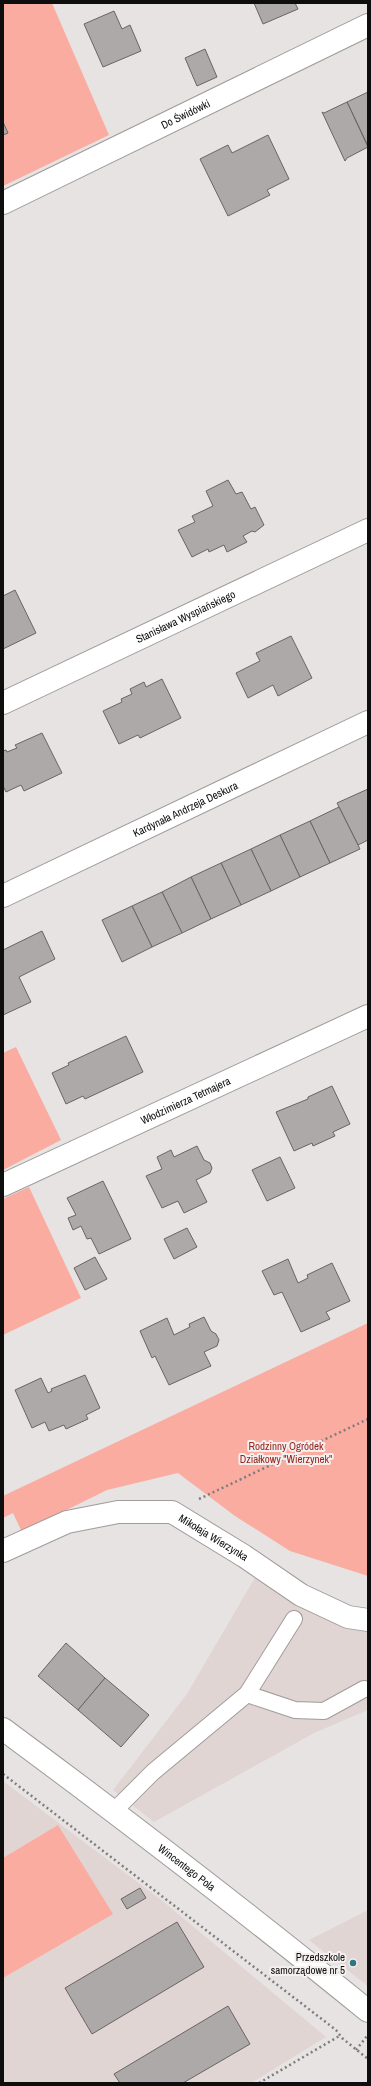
<svg xmlns="http://www.w3.org/2000/svg" width="371" height="2086" viewBox="0 0 371 2086" font-family="'Archivo Narrow',sans-serif">
  <style>
    .built { fill: #e1d5d3 }
    .green { fill: #faaca1 }
    .building { fill: #ada9a9; stroke: #696565 }
    .lines { fill: none; stroke-linecap: round; stroke-linejoin: round }
    .service-casing { stroke: #9f9c9b; stroke-width: 18 }
    .minor-casing { stroke: #9f9c9b; stroke-width: 24 }
    .path { stroke: #7e7c7c; stroke-width: 2.5; stroke-dasharray: 2 3; stroke-linecap: butt }
    .service { stroke: #fff; stroke-width: 16 }
    .minor { stroke: #fff; stroke-width: 22 }
    .poi-dot { fill: #2f7680; stroke: #f4f0ef; stroke-width: 1.5 }
    .labels { text-anchor: middle; stroke-width: 4; stroke-linejoin: round; paint-order: stroke }
    .street-label { font-size: 11px; fill: #0f0e0e; stroke: #f4f0ef }
    .park-label { font-size: 11px; fill: #97231e; stroke: #f4f0ef }
    .poi-label { font-size: 11px; fill: #0f0e0e; stroke: #f4f0ef; text-anchor: end }
  </style>
  <rect width="100%" height="100%" fill="#e6e3e2"/>
  <g class="built">
    <polygon points="257,1574 311,1612 368,1626 368,1710 314,1733 154,1822 113,1790 187,1694"/>
    <polygon points="3,1781 165,1903 326,2037 251,2083 3,2083"/>
    <polygon points="368,1910 368,1986 309,1940"/>
  </g>
  <g class="green">
    <polygon points="3,3 52,3 109,135 3,186"/>
    <polygon points="16,1047 61,1140 3,1170 3,1053"/>
    <polygon points="29,1187 81,1298 3,1335 3,1199"/>
    <polygon points="368,1323 368,1576 290,1551 235,1516 178,1473 107,1490 22,1532 13,1513 3,1518 3,1496 5,1495"/>
    <polygon points="58,1825 113,1914 3,1978 3,1858"/>
  </g>
  <g class="building">
    <polygon points="254,3 295,3 298,9 263,24"/>
    <polygon points="114,11 122,29 130,25 141,51 103,67 84,24"/>
    <polygon points="205,49 217,77 197,86 185,58"/>
    <polygon points="368,92 368,146 347,102"/>
    <polygon points="347,102 368,147 347,158 345,161 322,112 324,113"/>
    <polygon points="3,122 8,133 3,135"/>
    <polygon points="268,135 289,179 267,190 270,195 228,216 200,159 228,145 232,153"/>
    <polygon points="228,480 236,494 242,492 251,509 255,507 264,525 255,532 252,531 243,536 247,542 227,552 224,545 209,552 208,549 192,557 178,530 195,522 192,516 213,506 206,491"/>
    <polygon points="15,590 36,633 3,649 3,596"/>
    <polygon points="291,636 312,678 278,696 273,685 248,698 236,673 260,661 256,653"/>
    <polygon points="162,679 181,718 140,738 138,735 119,744 103,711 122,702 121,699 132,694 130,689 144,682 146,687"/>
    <polygon points="42,733 62,773 24,791 21,785 6,792 3,786 3,751 6,750 7,752 17,748 15,745"/>
    <polygon points="368,789 368,840 358,845 337,803"/>
    <polygon points="339,807 360,849 330,863 310,821"/>
    <polygon points="310,821 330,863 300,877 280,835"/>
    <polygon points="280,835 300,877 271,891 251,849"/>
    <polygon points="251,849 271,891 241,905 221,863"/>
    <polygon points="221,863 241,905 211,919 191,877"/>
    <polygon points="191,877 211,919 182,933 162,892"/>
    <polygon points="162,892 182,933 152,947 132,906"/>
    <polygon points="132,906 152,947 122,962 102,920"/>
    <polygon points="42,931 55,959 19,977 31,1002 3,1015 3,950"/>
    <polygon points="126,1036 143,1072 85,1099 83,1096 66,1104 52,1073 69,1065 68,1063"/>
    <polygon points="332,1086 350,1124 333,1132 335,1136 313,1146 312,1143 294,1151 276,1112 308,1099 308,1097"/>
    <polygon points="197,1146 204,1160 210,1163 212,1168 210,1173 196,1180 207,1202 184,1213 178,1201 162,1208 146,1176 162,1169 157,1157 171,1150 174,1157"/>
    <polygon points="280,1157 295,1188 267,1201 252,1170"/>
    <polygon points="103,1181 131,1239 99,1254 91,1238 87,1239 81,1226 73,1230 68,1218 76,1215 67,1198"/>
    <polygon points="187,1228 197,1247 174,1259 164,1239"/>
    <polygon points="95,1257 107,1279 85,1290 74,1268"/>
    <polygon points="288,1259 298,1283 308,1278 307,1275 332,1263 350,1301 326,1312 330,1319 301,1332 282,1292 274,1295 262,1271"/>
    <polygon points="204,1317 211,1331 216,1334 219,1340 217,1346 204,1352 211,1366 169,1385 155,1356 152,1358 140,1331 167,1318 174,1335 190,1327 189,1324"/>
    <polygon points="85,1375 100,1408 86,1415 88,1419 66,1429 64,1425 49,1431 45,1422 32,1428 15,1390 41,1378 48,1393 52,1391 51,1389"/>
    <polygon points="66,1643 105,1678 78,1710 38,1676"/>
    <polygon points="105,1678 149,1715 121,1747 78,1710"/>
    <polygon points="140,1888 146,1898 127,1909 121,1899"/>
    <polygon points="177,1922 204,1967 92,2034 65,1988"/>
    <polygon points="228,2006 250,2044 183,2083 120,2083 114,2074"/>
  </g>
  <g class="lines">
    <g class="service-casing">
      <g id="service">
        <polyline points="247,1694 295,1710 324,1711 364,1689"/>
        <polyline points="114,1811 153,1772 247,1694 294,1619"/>
      </g>
    </g>
    <g class="minor-casing">
      <g id="minor">
        <path id="s1" d="M3 203 368 25"/>
        <path id="s2" d="M3 703 368 530"/>
        <path id="s3" d="M3 896 368 722"/>
        <path id="s4" d="M3 1185 368 1016"/>
        <path id="s5" d="M3 1551 67 1522 118 1512H172L244 1556 301 1595 348 1617 368 1620"/>
        <path id="s6" d="M3 1729C126 1820 249 1914 368 2011"/>
      </g>
    </g>
    <g class="path">
      <polyline points="199,1499 368,1419"/>
      <polyline points="3,1774 336,2030 342,2038 368,2059"/>
      <polyline points="356,2050 367,2036"/>
      <polyline points="259,2083 341,2035"/>
    </g>
    <use href="#service" class="service"/>
    <use href="#minor" class="minor"/>
  </g>
  <circle class="poi-dot" cx="353" cy="1963" r="4"/>
  <g class="labels">
    <g class="street-label">
      <text dy="4" stroke="none"><textPath href="#s1" startOffset="203">Do Świdówki</textPath></text>
      <text dy="4" stroke="none"><textPath href="#s2" startOffset="202">Stanisława Wyspiańskiego</textPath></text>
      <text dy="4" stroke="none"><textPath href="#s3" startOffset="202">Kardynała Andrzeja Deskura</textPath></text>
      <text dy="4" stroke="none"><textPath href="#s4" startOffset="201">Włodzimierza Tetmajera</textPath></text>
      <text dy="4" stroke="none"><textPath href="#s5" startOffset="225">Mikołaja Wierzynka</textPath></text>
      <text dy="4" stroke="none"><textPath href="#s6" startOffset="230">Wincentego Pola</textPath></text>
    </g>
    <g class="park-label">
      <text x="286" y="1450">Rodzinny Ogródek<tspan x="286" dy="13">Działkowy "Wierzynek"</tspan></text>
    </g>
    <g class="poi-label">
      <text x="345" y="1961">Przedszkole<tspan x="345" dy="13">samorządowe nr 5</tspan></text>
    </g>
  </g>
  <rect width="371" height="2086" fill="none" stroke="#0f0e0e" stroke-width="8"/>
</svg>
